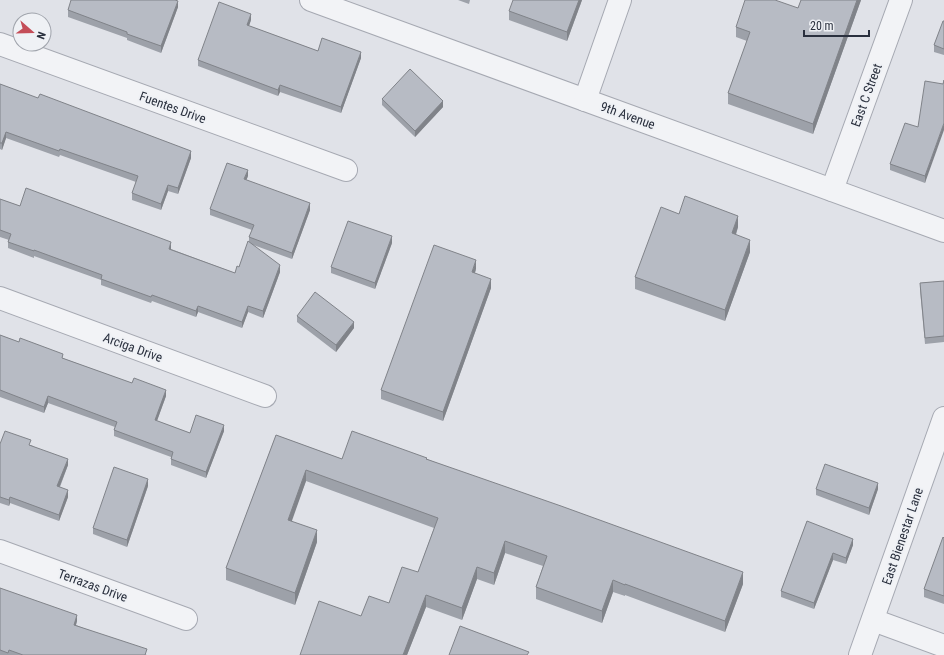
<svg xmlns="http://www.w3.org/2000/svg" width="944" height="655" viewBox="0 0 944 655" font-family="'Roboto Condensed',sans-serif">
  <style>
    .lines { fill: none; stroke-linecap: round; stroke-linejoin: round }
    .minor-casing { stroke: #a6a9b2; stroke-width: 24 }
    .minor { stroke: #f2f3f6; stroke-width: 22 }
    .wall { fill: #9da1a9 }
    .shaded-wall { fill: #808389 }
    .building { fill: #b7bbc4; stroke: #808389 }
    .labels { text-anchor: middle; stroke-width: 4; stroke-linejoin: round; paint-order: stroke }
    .street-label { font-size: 13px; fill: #2a303e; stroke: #eff1f5 }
  </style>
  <rect width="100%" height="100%" fill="#e0e2e8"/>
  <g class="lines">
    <g class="minor-casing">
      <g id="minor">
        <polyline points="311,0 944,231"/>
        <polyline points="0,44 346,170"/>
        <polyline points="585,100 620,0"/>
        <polyline points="832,190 901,0"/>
        <polyline points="0,298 265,396"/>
        <polyline points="0,551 186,619"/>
        <polyline points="873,620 944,646"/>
        <polyline points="860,655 944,418"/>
      </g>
    </g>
    <use href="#minor" class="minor"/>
  </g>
  <g class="wall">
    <polygon points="458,0 470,0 469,4"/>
    <polygon points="582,0 567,41 509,20 509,11"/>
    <polygon points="801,0 861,0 813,134 728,104 728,93 747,41 736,37 736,27 798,8"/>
    <polygon points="178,7 161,53 127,40 127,38 68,17 68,10"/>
    <polygon points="251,20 249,26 318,51 361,58 341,113 280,92 278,96 198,66 198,60"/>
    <polygon points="944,21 944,55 934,52 934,45"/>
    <polygon points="0,84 191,158 178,194 168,191 161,210 132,200 132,193 136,182 60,155 59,157 6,138 2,150 0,149"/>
    <polygon points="943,84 925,183 890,170 890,164 918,127"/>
    <polygon points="382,99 443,107 415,137 382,105"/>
    <polygon points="248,176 246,180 310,210 292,259 253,245 280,272 263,318 248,312 242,328 198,312 196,317 152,301 151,303 101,285 101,280 34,256 34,258 8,248 8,242 9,240 0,237 0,199 20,206 171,249 235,273 239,267 249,242 249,237 252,230 210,215 210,209"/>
    <polygon points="679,214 738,227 736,235 750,252 725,321 635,289 635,277"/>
    <polygon points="392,243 375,289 331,273 331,267"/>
    <polygon points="476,269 475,273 491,288 443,421 381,399 381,390"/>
    <polygon points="944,281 944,342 925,344 920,290 920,283"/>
    <polygon points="297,316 354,328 336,352 297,322"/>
    <polygon points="0,335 166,396 157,421 190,433 224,431 206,478 171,465 171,457 114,436 114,430 115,427 48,403 44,413 0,397"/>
    <polygon points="276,435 342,459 427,459 743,584 725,632 625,595 625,596 613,592 602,623 536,599 536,587 543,566 505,553 494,585 477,579 462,620 426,607 407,655 300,655 361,616 389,603 418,572 434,528 306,481 291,521 317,542 295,605 226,580 226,568"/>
    <polygon points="0,444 31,445 68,465 60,487 68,497 59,521 10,503 9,506 0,503"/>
    <polygon points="148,486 127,547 93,534 93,528"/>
    <polygon points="816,489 878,489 869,515 816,495"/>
    <polygon points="807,521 853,545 846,564 833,560 814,609 781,597 781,591"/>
    <polygon points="944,538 944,604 924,597 924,589"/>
    <polygon points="0,588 77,621 76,625 147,655 0,655"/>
  </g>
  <g class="shaded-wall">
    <polygon points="579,0 582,0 567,41 567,32"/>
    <polygon points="857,0 861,0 813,134 813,124"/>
    <polygon points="178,1 178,7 161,53 161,46"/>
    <polygon points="251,14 251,20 247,31 247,25"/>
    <polygon points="361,52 361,58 341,113 341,107"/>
    <polygon points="280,85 280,92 278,96 278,90"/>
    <polygon points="443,101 443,107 415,137 415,131"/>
    <polygon points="944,123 944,130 925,183 925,176"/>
    <polygon points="6,132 6,138 2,150 2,143"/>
    <polygon points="191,151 191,158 178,194 178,188"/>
    <polygon points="248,170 248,176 244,186 244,179"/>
    <polygon points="168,185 168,191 161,210 161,204"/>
    <polygon points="310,203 310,210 292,259 292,253"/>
    <polygon points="738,216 738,227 732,245 732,233"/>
    <polygon points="392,236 392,243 375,289 375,283"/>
    <polygon points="750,240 750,252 725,321 725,310"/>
    <polygon points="171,242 171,249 169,255 169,249"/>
    <polygon points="476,260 476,269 472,281 472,272"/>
    <polygon points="280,265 280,272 263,318 263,311"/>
    <polygon points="491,279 491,288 443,421 443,412"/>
    <polygon points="198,306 198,312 196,317 196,311"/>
    <polygon points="248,306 248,312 242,328 242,322"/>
    <polygon points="354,322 354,328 336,352 336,345"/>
    <polygon points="166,390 166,396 155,426 155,420"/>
    <polygon points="48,396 48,403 44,413 44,407"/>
    <polygon points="224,425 224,431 206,478 206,472"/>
    <polygon points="68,459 68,465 57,493 57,486"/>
    <polygon points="306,470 306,481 288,532 288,520"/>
    <polygon points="148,479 148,486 127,547 127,540"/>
    <polygon points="878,483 878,489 869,515 869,508"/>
    <polygon points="68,490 68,497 59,521 59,515"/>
    <polygon points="10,497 10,503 9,506 9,500"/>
    <polygon points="317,530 317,542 295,605 295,593"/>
    <polygon points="853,539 853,545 846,564 846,558"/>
    <polygon points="505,541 505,553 494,585 494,573"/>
    <polygon points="833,553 833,560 814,609 814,603"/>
    <polygon points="477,567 477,579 462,620 462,608"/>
    <polygon points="743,572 743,584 725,632 725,621"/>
    <polygon points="613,580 613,592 602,623 602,611"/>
    <polygon points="426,595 426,607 407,655 403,655"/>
    <polygon points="77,615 77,621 74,631 74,625"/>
  </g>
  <g class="building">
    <polygon points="71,0 175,0 178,1 161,46 127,34 127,32 68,10"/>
    <polygon points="513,0 579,0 567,32 509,11"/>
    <polygon points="745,0 775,0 798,8 801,0 857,0 813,124 728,93 750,32 736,27"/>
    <polygon points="219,2 251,14 247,25 318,51 322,38 361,52 341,107 280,85 278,90 198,60"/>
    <polygon points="943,21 944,21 944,49 934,45"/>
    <polygon points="410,69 443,101 415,131 382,99"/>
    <polygon points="944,80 944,123 925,176 890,164 905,123 918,127 925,81 943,84"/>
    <polygon points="0,84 38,98 40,94 191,151 178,188 168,185 161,204 132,193 138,176 60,149 59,151 6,132 2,143 0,143"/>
    <polygon points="227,163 248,170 244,179 310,203 292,253 249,237 254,225 210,209"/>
    <polygon points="26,188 171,242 169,249 235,273 237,266 239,267 248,241 280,265 263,311 248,306 242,322 198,306 196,311 152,295 151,297 101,279 102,275 34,250 34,251 8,242 11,234 0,230 0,199 20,206"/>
    <polygon points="685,196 738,216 732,233 750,240 725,310 635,277 661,207 679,214"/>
    <polygon points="348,221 392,236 375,283 331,267"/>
    <polygon points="434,245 476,260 472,272 491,279 443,412 381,390"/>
    <polygon points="944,281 944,336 925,338 920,283"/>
    <polygon points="315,292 354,322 336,345 297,316"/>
    <polygon points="0,335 19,342 20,338 63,354 62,358 132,383 134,378 166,390 155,420 190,433 196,415 224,425 206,472 171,459 173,452 114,430 117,422 48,396 44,407 0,390"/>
    <polygon points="5,431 31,440 29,445 68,459 57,486 68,490 59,515 10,497 9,500 0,497 0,444"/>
    <polygon points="352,431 427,458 426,459 561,506 743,572 725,621 625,584 625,585 613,580 602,611 536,587 547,556 505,541 494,573 477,567 462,608 426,595 403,655 300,655 319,601 361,616 369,596 389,603 402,567 418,572 438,518 306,470 288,520 317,530 295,593 226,568 276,435 342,459"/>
    <polygon points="825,464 878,483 869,508 816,489"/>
    <polygon points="114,467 148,479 127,540 93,528"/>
    <polygon points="807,521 853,539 846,558 833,553 814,603 781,591"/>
    <polygon points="943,537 944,538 944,596 924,589"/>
    <polygon points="0,588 77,615 74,625 147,649 145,655 23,655 9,650 8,653 0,650"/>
    <polygon points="460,626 529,652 527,655 449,655"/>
  </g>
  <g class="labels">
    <g class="street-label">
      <text transform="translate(866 95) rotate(-70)" y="5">East C Street</text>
      <text transform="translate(173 107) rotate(20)" y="5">Fuentes Drive</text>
      <text transform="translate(628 115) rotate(20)" y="5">9th Avenue</text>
      <text transform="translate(133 347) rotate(20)" y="5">Arciga Drive</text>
      <text transform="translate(902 536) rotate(-71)" y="5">East Bienestar Lane</text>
      <text transform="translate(93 585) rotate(20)" y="5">Terrazas Drive</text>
    </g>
  </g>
  <g transform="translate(32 32) rotate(110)"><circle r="19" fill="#eff1f5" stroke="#a0a4ac"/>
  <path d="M0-3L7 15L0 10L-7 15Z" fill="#c44d58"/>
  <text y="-6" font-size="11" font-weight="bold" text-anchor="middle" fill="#2a303e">N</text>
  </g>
  <path d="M804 30v6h65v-6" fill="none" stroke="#2a303e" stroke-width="2"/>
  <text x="810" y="30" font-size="12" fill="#2a303e" stroke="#eff1f5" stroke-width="3" paint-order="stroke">20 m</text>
</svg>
